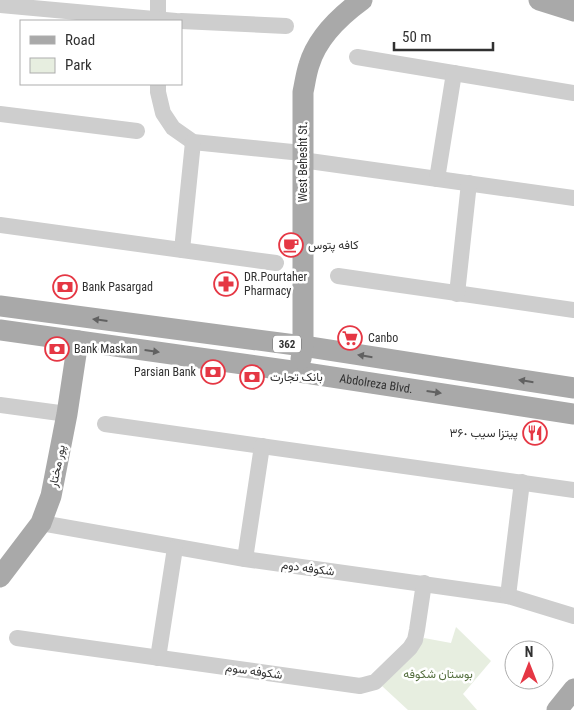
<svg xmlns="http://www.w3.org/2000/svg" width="574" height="710" viewBox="0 0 574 710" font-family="'Roboto Condensed',Vazirmatn,sans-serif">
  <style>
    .green { fill: #e7eee0 }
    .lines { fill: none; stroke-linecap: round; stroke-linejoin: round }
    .minor { stroke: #cecece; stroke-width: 16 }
    .major { stroke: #a9a9a9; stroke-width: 21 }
    .oneway { fill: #616161 }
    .labels { text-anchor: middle; stroke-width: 5; stroke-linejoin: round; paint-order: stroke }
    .shield { fill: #fff; stroke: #6f6f6f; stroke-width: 1 }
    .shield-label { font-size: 11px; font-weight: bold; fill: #313131 }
    .street-label { font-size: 12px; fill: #313131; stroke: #fff }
    .poi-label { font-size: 12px; fill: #313131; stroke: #fff; text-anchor: start }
    .park-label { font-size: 12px; fill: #546e3e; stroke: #fff }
  </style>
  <rect width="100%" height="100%" fill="#fff"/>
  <polygon class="green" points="456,627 491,661 463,694 477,710 408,710 382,686 416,651 424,638 451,643"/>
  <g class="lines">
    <g class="minor">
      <polyline points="158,0 158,21"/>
      <polyline points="0,5 176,21"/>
      <polyline points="181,21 286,26"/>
      <polyline points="357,57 574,93"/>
      <polyline points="158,84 158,92 163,113 173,128 193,142 302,153"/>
      <polyline points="0,114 137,131"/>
      <polyline points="302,160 574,198"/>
      <polyline points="437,179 454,73"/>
      <polyline points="0,225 276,263"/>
      <polyline points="182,250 193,142"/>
      <polyline points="338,276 574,310"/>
      <polyline points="457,294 469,183"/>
      <polyline points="0,405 67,414"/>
      <polyline points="105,424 574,490"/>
      <polyline points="41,523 245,559 508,596 574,616"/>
      <polyline points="245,559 262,446"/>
      <polyline points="508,596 522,482"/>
      <polyline points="17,638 360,686 375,682 410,648 415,640 417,630 424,583"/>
      <polyline points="158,658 175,548"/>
    </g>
    <g class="major">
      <polyline points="539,0 574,11"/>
      <polyline points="0,306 303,346 574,388"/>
      <path id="s1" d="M0 330 299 372 574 414"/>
      <path d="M301 359 303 346V92C305 83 306 74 309 65 317 38 340 16 362 0"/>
      <polyline points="0,577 41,523 51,496 67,414 78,341"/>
      <polyline points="557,710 574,689"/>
    </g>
  </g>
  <defs><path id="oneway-solid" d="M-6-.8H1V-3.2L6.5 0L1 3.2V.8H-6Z" transform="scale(1.25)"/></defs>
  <g class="oneway">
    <use href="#oneway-solid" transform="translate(100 320) rotate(-173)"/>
    <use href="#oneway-solid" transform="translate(152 351) rotate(8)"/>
    <use href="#oneway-solid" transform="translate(365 356) rotate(-171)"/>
    <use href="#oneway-solid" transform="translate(526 381) rotate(-171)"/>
    <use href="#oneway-solid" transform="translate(434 392) rotate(8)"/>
  </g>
  <defs>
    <g id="cafe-ring" transform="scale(1.25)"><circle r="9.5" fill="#fff" stroke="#e53744" stroke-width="1.5"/><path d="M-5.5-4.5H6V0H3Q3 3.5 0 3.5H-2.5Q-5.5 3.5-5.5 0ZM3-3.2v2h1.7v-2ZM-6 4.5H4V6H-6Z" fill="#e53744"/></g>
    <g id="pharmacy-ring" transform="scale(1.25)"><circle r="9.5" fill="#fff" stroke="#e53744" stroke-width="1.5"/><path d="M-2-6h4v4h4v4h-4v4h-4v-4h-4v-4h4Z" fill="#e53744"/></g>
    <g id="bank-ring" transform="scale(1.25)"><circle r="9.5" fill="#fff" stroke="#e53744" stroke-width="1.5"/><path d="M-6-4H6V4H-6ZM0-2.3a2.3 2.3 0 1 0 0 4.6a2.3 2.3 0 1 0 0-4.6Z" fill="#e53744"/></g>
    <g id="supermarket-ring" transform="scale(1.25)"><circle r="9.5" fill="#fff" stroke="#e53744" stroke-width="1.5"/><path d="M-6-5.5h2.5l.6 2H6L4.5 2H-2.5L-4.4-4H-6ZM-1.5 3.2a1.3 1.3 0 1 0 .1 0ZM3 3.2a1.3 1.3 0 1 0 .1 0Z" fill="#e53744"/></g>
    <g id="restaurant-ring" transform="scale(1.25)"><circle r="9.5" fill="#fff" stroke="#e53744" stroke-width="1.5"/><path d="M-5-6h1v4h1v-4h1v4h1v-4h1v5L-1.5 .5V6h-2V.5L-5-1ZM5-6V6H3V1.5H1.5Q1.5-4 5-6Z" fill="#e53744"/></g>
  </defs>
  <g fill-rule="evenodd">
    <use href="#cafe-ring" x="291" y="245"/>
    <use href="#pharmacy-ring" x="226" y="284"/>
    <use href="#bank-ring" x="65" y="287"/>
    <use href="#supermarket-ring" x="350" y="338"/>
    <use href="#bank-ring" x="57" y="349"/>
    <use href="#bank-ring" x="213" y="372"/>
    <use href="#bank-ring" x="252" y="377"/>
    <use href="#restaurant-ring" x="535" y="433"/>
  </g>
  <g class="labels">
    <rect class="shield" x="273" y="335.5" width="28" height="17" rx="4"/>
    <g class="shield-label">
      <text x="287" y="348">362</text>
    </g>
    <g class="street-label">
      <text transform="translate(303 162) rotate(-90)" y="4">West Behesht St.</text>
      <text dy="4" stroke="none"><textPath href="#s1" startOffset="380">Abdolreza Blvd.</textPath></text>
      <text transform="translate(57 466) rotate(-79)" y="4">پور مختار</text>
      <text transform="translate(308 568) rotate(8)" y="4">شکوفه دوم</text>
      <text transform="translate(254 671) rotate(8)" y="4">شکوفه سوم</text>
    </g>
    <g class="poi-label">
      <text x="308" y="249">کافه پتوس</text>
      <text x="244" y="281">DR.Pourtaher<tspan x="244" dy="14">Pharmacy</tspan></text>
      <text x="82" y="291">Bank Pasargad</text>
      <text x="368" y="342">Canbo</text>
      <text x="74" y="353">Bank Maskan</text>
      <text x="196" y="376" text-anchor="end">Parsian Bank</text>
      <text x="270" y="381">بانک تجارت</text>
      <text x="518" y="437" text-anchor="end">پیتزا سیب ٣۶٠</text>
    </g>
    <g class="park-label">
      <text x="438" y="678">بوستان شکوفه</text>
    </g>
  </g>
  <rect x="20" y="20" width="162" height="65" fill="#ffffff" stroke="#adadad"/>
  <rect x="30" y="36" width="25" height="8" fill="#a9a9a9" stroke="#adadad"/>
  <text x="65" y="45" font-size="15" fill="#313131">Road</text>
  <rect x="30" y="58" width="25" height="15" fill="#e7eee0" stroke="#adadad"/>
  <text x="65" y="70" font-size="15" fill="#313131">Park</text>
  <g transform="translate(529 665)"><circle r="24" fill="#ffffff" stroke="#adadad"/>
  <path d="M0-4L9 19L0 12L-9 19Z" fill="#e53744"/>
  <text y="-8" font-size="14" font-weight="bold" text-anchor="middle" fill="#313131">N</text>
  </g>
  <path d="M394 42v8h99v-8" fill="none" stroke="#313131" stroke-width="2.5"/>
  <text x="402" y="42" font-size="15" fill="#313131" stroke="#ffffff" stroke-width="4" paint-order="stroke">50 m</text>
</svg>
